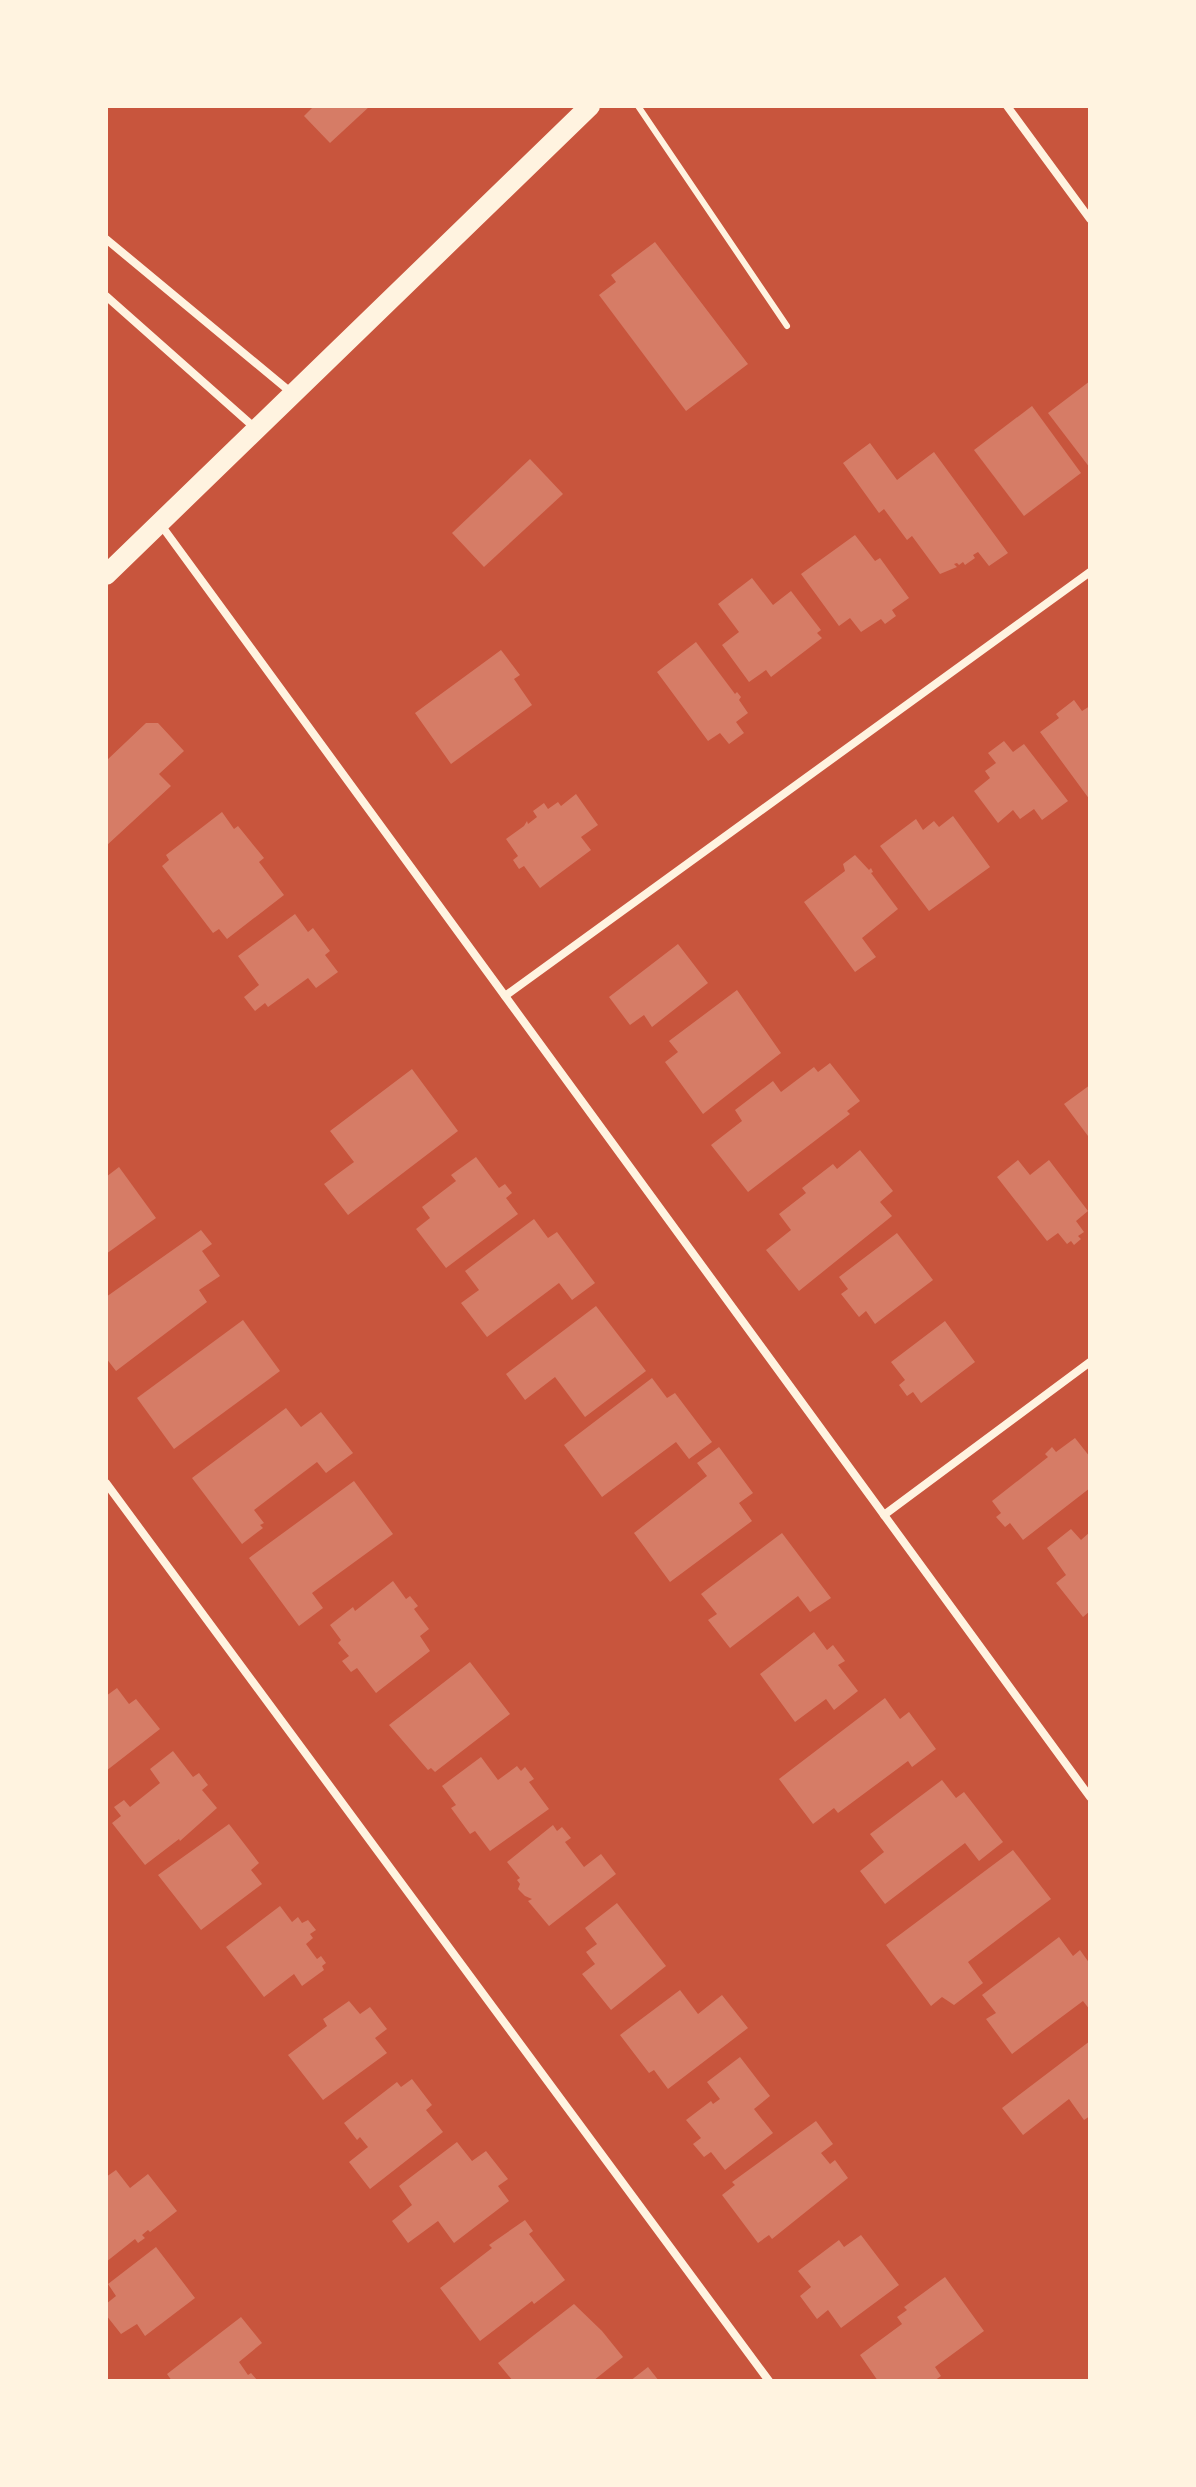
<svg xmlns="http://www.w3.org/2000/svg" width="1196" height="2487" viewBox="0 0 1196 2487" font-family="'Golos Text',sans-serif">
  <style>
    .building { fill: #d67c66 }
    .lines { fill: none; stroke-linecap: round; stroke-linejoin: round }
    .service { stroke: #fff3e0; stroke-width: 6 }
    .minor { stroke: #fff3e0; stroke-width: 8 }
    .primary { stroke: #fff3e0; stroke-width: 20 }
  </style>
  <rect width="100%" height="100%" fill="#c8553d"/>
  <g class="building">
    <polygon points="314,106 370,106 330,143 304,116"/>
    <polygon points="655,242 748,364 686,411 599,295 616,282 611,275"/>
    <polygon points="1090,381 1090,468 1048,413"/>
    <polygon points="1032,406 1081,473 1024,516 974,450"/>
    <polygon points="870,443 897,480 934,452 1008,553 989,566 978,552 973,555 975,558 965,565 963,562 959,565 957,563 954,564 957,567 940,574 912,536 907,540 884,509 879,513 843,463"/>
    <polygon points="530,459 563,494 484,567 452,533"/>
    <polygon points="855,535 875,561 880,558 909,598 892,610 896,616 885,624 881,619 861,632 850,618 839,626 801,574"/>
    <polygon points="752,578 773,605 791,591 821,630 817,633 822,638 771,677 766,670 749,682 722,645 739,632 718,604"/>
    <polygon points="696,642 735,694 737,692 741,697 739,700 748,713 736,722 744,733 729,744 720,733 708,741 657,672"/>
    <polygon points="501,650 520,675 514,679 532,705 451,764 415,713"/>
    <polygon points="1074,700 1082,711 1090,706 1090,800 1040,732 1059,718 1056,714"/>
    <polygon points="146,723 158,723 184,751 159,774 171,786 106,846 106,761"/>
    <polygon points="1004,741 1013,752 1024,744 1068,801 1042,820 1034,809 1020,819 1013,810 998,823 974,791 990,778 985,771 996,763 988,753"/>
    <polygon points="576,794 598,825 581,837 591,850 540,888 524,866 519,869 513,860 518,856 506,839 524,826 527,821 528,824 537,817 533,811 544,803 548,809 558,802 561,806"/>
    <polygon points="222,812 234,829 238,826 264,858 259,862 284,895 227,939 219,929 213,933 162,866 169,860 166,855"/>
    <polygon points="953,816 990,867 929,911 880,846 916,819 923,830 934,821 939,827"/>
    <polygon points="855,855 869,870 871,868 873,872 871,873 898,909 862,938 876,957 855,972 804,902 845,871 843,864"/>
    <polygon points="295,914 308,932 313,928 330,951 325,955 338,972 316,988 308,978 268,1007 265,1003 255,1011 244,997 259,985 238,956"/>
    <polygon points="678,944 708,983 652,1027 644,1015 630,1025 609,997"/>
    <polygon points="737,990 781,1053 703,1114 665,1062 678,1052 669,1041"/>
    <polygon points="830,1063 860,1101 847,1111 850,1114 748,1192 711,1145 742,1121 735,1110 773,1081 781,1092 814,1067 818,1072"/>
    <polygon points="412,1069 458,1131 348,1215 324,1184 354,1162 330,1131"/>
    <polygon points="1090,1085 1090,1134 1088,1136 1064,1104"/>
    <polygon points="860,1150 893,1191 880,1202 892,1216 799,1291 766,1250 791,1230 779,1214 806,1193 802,1188 833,1164 837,1169"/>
    <polygon points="476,1157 499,1188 505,1184 512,1193 506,1198 518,1214 446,1268 416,1229 430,1218 422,1207 456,1181 451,1175"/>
    <polygon points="1018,1160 1030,1175 1049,1160 1088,1211 1076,1221 1084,1232 1078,1236 1081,1239 1074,1245 1071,1241 1067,1244 1058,1233 1047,1241 997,1177"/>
    <polygon points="119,1167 156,1218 106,1254 106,1177"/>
    <polygon points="534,1219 548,1238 557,1232 595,1283 572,1300 559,1283 487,1337 461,1303 479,1290 465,1271"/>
    <polygon points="201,1230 212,1244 202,1251 220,1276 199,1290 207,1302 116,1371 106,1358 106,1297"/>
    <polygon points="897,1233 933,1280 875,1324 866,1311 859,1317 841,1294 848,1289 839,1277"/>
    <polygon points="596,1306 646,1371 585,1417 555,1377 525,1400 506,1374"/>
    <polygon points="243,1320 280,1371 174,1449 137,1398"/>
    <polygon points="945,1321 975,1362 921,1403 913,1392 907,1396 899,1385 905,1380 891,1362"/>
    <polygon points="652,1378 667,1398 675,1393 712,1442 689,1459 676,1442 602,1497 564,1445"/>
    <polygon points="286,1408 301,1427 321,1412 353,1453 326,1473 317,1462 254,1510 264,1523 260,1525 263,1528 242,1544 192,1478"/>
    <polygon points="1075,1438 1090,1457 1090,1488 1023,1540 1010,1523 1005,1527 996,1517 1001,1513 992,1501 1048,1457 1045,1454 1052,1447 1056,1452"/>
    <polygon points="719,1447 753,1493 739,1503 752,1521 670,1582 634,1533 707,1476 697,1463"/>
    <polygon points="354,1481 393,1534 312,1593 323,1608 299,1626 249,1558"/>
    <polygon points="1071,1529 1081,1540 1090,1532 1090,1611 1083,1617 1056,1583 1066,1575 1047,1548"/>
    <polygon points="782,1533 831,1598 810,1612 798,1596 730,1648 708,1620 717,1614 701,1594"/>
    <polygon points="393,1581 406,1599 410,1596 418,1606 414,1609 429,1629 420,1636 430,1651 376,1693 357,1668 351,1672 342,1661 349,1656 338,1643 341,1640 330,1625 353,1607 355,1611"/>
    <polygon points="814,1632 827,1650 833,1645 845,1661 838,1665 858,1691 834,1710 826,1699 795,1722 760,1674"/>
    <polygon points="470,1662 510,1714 435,1772 431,1768 428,1770 389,1725"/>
    <polygon points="117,1688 129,1704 136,1699 160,1729 106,1771 106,1696"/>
    <polygon points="885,1698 900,1719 909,1712 936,1749 912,1767 908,1761 838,1813 834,1808 813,1824 779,1779"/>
    <polygon points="173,1751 193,1777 199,1773 208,1785 202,1790 217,1808 180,1841 179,1839 145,1865 112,1823 121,1816 114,1807 124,1800 130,1807 160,1783 150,1769"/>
    <polygon points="481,1757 498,1780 517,1766 521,1771 525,1767 534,1779 529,1782 549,1809 490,1851 475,1831 470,1834 451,1808 456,1805 442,1786"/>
    <polygon points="942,1780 956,1798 964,1792 1003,1842 979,1861 965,1843 885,1904 860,1871 884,1852 870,1834"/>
    <polygon points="229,1824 259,1863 251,1870 262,1884 201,1930 158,1875"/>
    <polygon points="553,1825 557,1831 562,1827 571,1838 565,1842 584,1867 601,1854 616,1874 549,1926 528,1901 532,1899 525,1896 518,1889 520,1884 517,1880 520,1878 507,1862"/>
    <polygon points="1013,1850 1051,1899 968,1962 983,1983 954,2005 942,1997 931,2006 886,1945"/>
    <polygon points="617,1903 666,1966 611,2010 582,1974 595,1964 586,1952 597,1944 585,1928"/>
    <polygon points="280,1906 292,1922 298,1917 302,1923 308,1920 316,1930 310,1934 313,1938 306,1944 317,1959 321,1956 326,1963 322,1966 324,1970 302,1986 294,1974 264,1997 226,1947"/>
    <polygon points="1059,1937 1073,1956 1080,1950 1090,1964 1090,2010 1083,2001 1012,2054 986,2019 996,2013 982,1995"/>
    <polygon points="680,1990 698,2014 722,1995 748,2028 668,2089 654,2070 649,2073 620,2035"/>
    <polygon points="349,2001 360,2014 370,2007 387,2029 375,2038 387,2053 323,2100 288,2055 327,2026 323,2019"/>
    <polygon points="1090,2041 1090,2116 1084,2120 1069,2099 1023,2135 1002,2108"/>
    <polygon points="740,2057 770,2096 754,2109 773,2133 725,2170 711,2152 704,2157 693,2144 701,2138 686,2120 711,2101 713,2104 720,2099 707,2082"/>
    <polygon points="412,2079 432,2105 426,2110 443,2132 370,2189 349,2162 368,2147 360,2137 357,2140 344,2123 397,2082 401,2087"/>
    <polygon points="816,2121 833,2144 821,2153 830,2164 835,2160 848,2178 772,2239 769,2235 758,2243 722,2195 735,2185 732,2182"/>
    <polygon points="457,2142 472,2161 486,2151 508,2179 498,2186 509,2201 454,2243 438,2221 408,2243 392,2221 412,2205 399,2186"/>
    <polygon points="116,2170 130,2188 148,2174 177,2211 150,2232 148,2230 142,2235 145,2238 138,2243 135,2239 106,2262 106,2177"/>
    <polygon points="525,2220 533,2231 529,2234 565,2280 534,2304 532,2301 480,2341 440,2288 492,2248 489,2245"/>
    <polygon points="861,2235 899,2285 841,2328 828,2310 817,2319 800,2296 811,2287 798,2271 839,2240 844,2247"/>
    <polygon points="156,2247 195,2298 145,2336 137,2324 121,2334 106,2315 106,2304 116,2296 108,2284"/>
    <polygon points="945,2277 984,2331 935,2367 941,2376 934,2381 878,2381 860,2355 902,2324 897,2317 907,2310 904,2307"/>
    <polygon points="574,2304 602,2331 623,2357 593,2381 513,2381 498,2363"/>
    <polygon points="241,2317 262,2343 239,2362 248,2375 251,2373 258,2381 172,2381 167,2374"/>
    <polygon points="648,2367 659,2381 630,2381"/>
  </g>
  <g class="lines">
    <polyline class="service" points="638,106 787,326"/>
    <g class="minor">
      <polyline points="1007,106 1090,219"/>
      <polyline points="106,239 293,394"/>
      <polyline points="106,296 255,428"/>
      <polyline points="161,525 1090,1797"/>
      <polyline points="505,996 1090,572"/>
      <polyline points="106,1483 769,2381"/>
      <polyline points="884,1515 1090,1362"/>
    </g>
    <polyline class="primary" points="106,575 590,106"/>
  </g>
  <rect width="1196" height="2487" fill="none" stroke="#fff3e0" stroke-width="216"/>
</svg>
